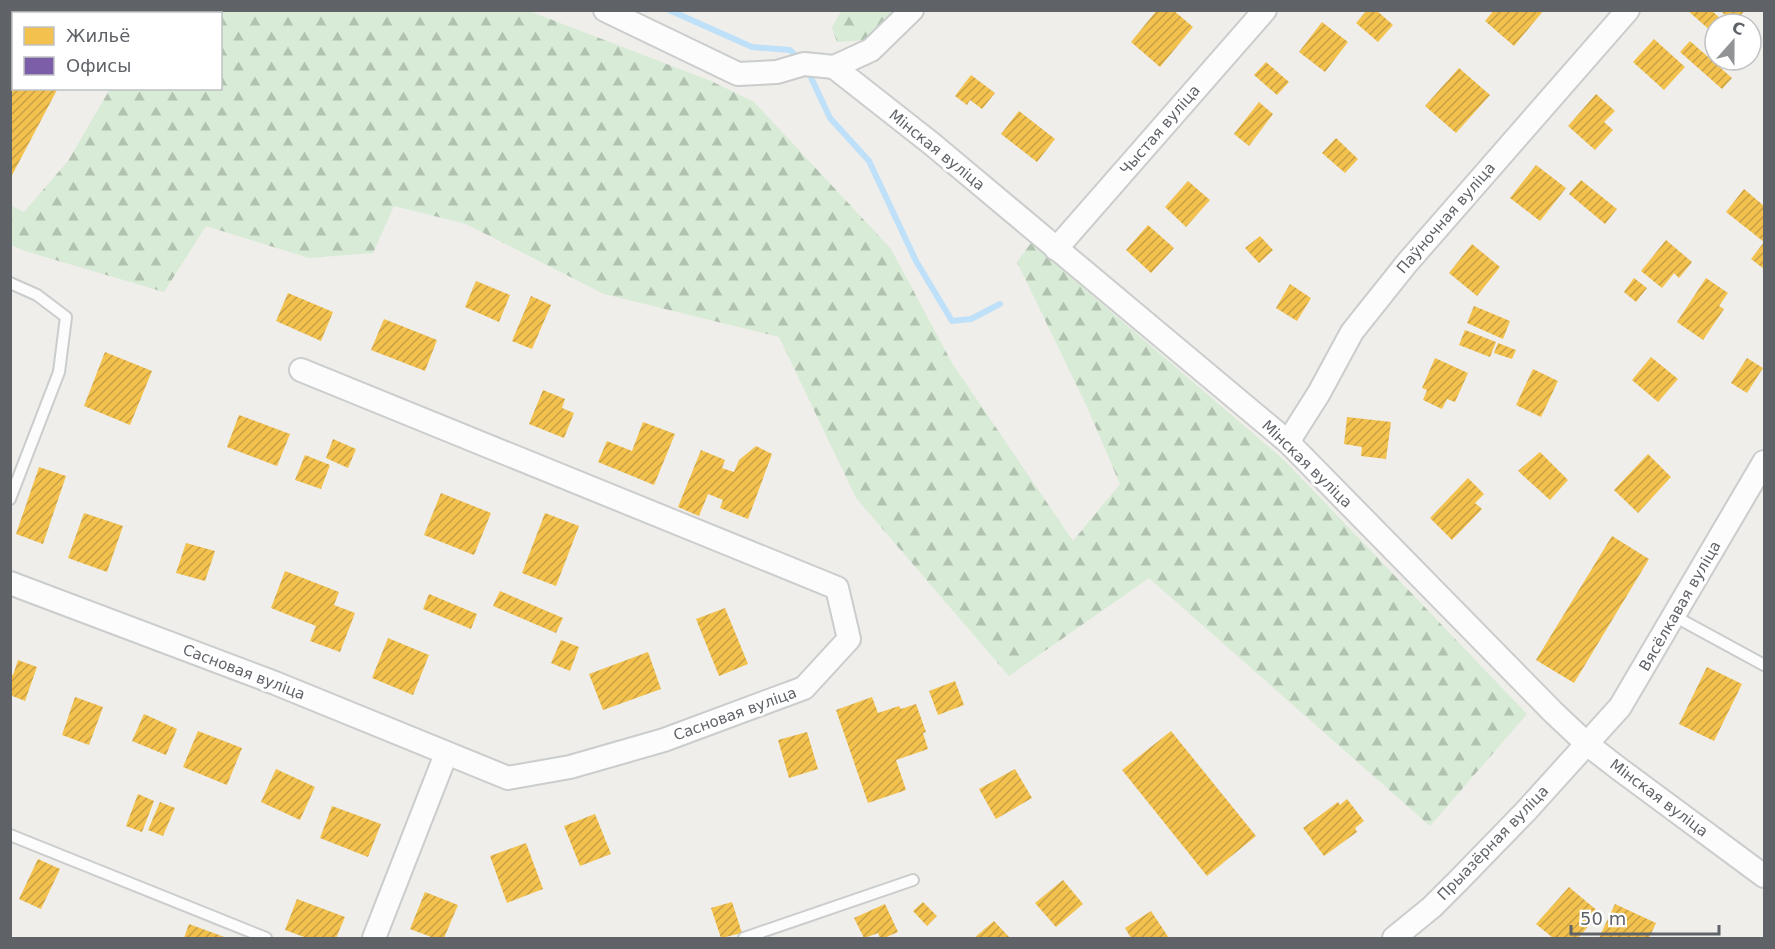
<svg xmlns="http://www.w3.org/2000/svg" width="1775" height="949" viewBox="0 0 1775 949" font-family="'DejaVu Sans',sans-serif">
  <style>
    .forest { fill: url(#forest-firs) }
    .homes { fill: url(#homes-hatch) }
    .offices { fill: url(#offices-hatch) }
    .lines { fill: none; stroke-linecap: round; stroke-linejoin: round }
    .stream { stroke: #bfe0f9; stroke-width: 6 }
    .lane-casing { stroke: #cbcccc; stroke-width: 14 }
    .street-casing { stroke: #cbcccc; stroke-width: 26 }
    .lane { stroke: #fdfcfc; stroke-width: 10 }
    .street { stroke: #fdfcfc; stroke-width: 22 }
    .labels { text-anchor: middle; stroke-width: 6; stroke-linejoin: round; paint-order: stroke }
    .street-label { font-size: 15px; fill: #5f6368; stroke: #fff }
  </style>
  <defs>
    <pattern id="forest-firs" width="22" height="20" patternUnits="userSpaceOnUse" patternTransform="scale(1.5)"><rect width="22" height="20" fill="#d8ebd6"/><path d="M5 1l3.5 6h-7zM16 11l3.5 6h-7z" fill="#b2c2b1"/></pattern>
    <pattern id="homes-hatch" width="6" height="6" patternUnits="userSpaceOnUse" patternTransform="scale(1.5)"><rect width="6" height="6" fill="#f2c14e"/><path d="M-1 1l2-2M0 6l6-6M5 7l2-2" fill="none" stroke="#c7a045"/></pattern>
    <pattern id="offices-hatch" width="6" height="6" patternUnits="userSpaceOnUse" patternTransform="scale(1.5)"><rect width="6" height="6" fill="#7b5ea7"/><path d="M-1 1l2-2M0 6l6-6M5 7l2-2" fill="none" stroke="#634e85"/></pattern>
  </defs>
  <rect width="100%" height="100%" fill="#efeeea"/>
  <g class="forest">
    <polygon points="155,11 529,11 711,81 754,102 891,249 952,363 1073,541 1120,484 1088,409 1017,262 1031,243 1284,460 1527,714 1430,826 1149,578 1009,676 856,498 779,337 604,294 466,224 394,206 373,253 309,258 206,226 164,292 25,251 11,245 10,205 24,212 68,161 110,89 220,88 220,14 153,13"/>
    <polygon points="841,11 901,11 867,40 837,42 832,28"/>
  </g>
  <g class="homes">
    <polygon points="10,10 81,10 87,14 14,14 14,88 58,88 10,179"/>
    <polygon points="1157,10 1173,10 1193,27 1160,67 1131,42"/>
    <polygon points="1367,10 1376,10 1393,25 1378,42 1356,23"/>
    <polygon points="1494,10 1544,10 1514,46 1485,21"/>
    <polygon points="1687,10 1711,10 1722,20 1719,24 1715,24 1715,28 1712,32"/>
    <polygon points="1719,10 1745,10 1735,23"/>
    <polygon points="1322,22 1348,42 1325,72 1299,52"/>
    <polygon points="1654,39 1685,67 1664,90 1633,62"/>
    <polygon points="1690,41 1732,78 1722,89 1680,52"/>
    <polygon points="1266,62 1289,82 1277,95 1254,75"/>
    <polygon points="1459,68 1490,95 1456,133 1425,106"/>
    <polygon points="971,75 995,93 982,109 970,100 967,105 955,96"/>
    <polygon points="1596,94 1615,111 1604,122 1613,130 1595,150 1568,126"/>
    <polygon points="1259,102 1273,114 1249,146 1234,134"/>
    <polygon points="1019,111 1055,139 1037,162 1001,134"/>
    <polygon points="1336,138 1358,159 1345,173 1322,153"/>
    <polygon points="1536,165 1566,188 1540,221 1510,198"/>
    <polygon points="1581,180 1617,209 1605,224 1569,194"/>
    <polygon points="1188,181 1210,200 1186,227 1165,207"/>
    <polygon points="1744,189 1764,206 1764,269 1751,259 1764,242 1726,212"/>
    <polygon points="1148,225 1174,248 1151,273 1126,250"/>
    <polygon points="1260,236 1273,250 1259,263 1245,248"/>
    <polygon points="1666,240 1692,262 1679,278 1674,273 1662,288 1641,271"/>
    <polygon points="1472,244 1500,267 1477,296 1449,273"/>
    <polygon points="1634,278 1647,288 1636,302 1624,292"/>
    <polygon points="1706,278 1728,293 1719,306 1724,309 1703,340 1677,322"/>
    <polygon points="476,281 510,295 499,322 465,307"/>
    <polygon points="1290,284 1311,298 1297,321 1276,308"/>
    <polygon points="288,293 333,312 321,341 276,321"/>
    <polygon points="531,296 551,305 532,349 512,341"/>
    <polygon points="1474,306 1510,321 1503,339 1467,323"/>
    <polygon points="384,319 437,340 425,371 371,350"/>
    <polygon points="1465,330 1496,342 1490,357 1459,345"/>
    <polygon points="1498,343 1516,350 1512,359 1494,353"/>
    <polygon points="105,352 152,371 130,425 84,406"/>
    <polygon points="1651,357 1678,379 1658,402 1632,380"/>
    <polygon points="1435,358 1468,373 1455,402 1447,399 1442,409 1423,400 1427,390 1422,388"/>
    <polygon points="1747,358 1763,368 1747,393 1731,383"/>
    <polygon points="1533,369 1558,381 1541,417 1516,405"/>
    <polygon points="543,390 565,399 562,408 574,413 564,438 529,424"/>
    <polygon points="239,415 290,434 277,466 227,447"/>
    <polygon points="1347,417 1391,422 1386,459 1361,456 1362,447 1344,444"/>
    <polygon points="643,422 675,434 654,485 598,462 607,441 632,451"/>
    <polygon points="333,439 356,449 348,468 326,458"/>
    <polygon points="756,446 772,454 748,519 720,508 723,500 708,494 699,516 678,507 701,450 725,460 722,468 734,472 739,460"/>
    <polygon points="1540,452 1568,480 1550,500 1518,471"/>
    <polygon points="1648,454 1671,477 1638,513 1614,490"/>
    <polygon points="305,455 330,465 321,489 295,480"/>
    <polygon points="39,467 66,476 43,544 16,534"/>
    <polygon points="1468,478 1484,494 1475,503 1482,509 1452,540 1430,518"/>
    <polygon points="441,493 491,513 474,555 424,535"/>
    <polygon points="84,513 123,526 107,572 68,558"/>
    <polygon points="545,513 579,526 556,586 522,573"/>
    <polygon points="1612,536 1649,559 1574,683 1536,660"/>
    <polygon points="186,543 215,551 205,581 176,573"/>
    <polygon points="285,571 339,592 334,605 355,613 340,652 310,641 316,626 271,608"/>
    <polygon points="500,591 563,618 556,633 493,606"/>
    <polygon points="429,594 477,614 471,629 423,609"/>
    <polygon points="725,608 748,664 719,676 696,619"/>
    <polygon points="388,638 429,655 413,695 372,678"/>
    <polygon points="561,640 579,647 570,671 551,663"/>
    <polygon points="648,652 661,689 603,710 589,674"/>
    <polygon points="18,660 37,667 25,701 10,695 10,675 13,675"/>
    <polygon points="1707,667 1742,684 1714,741 1679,724"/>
    <polygon points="955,681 964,705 938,715 929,691"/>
    <polygon points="75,697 103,707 89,745 62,735"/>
    <polygon points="872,697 878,713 899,706 901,709 916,704 926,732 923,733 928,749 896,760 906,790 868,803 836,710"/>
    <polygon points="144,714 177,729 166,755 132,741"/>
    <polygon points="198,731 242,748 227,785 183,767"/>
    <polygon points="1171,731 1256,836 1207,876 1122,770"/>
    <polygon points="807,732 818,769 789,778 778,740"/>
    <polygon points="276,769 315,787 300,820 261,802"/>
    <polygon points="1015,769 1032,798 996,819 979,789"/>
    <polygon points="138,794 154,801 142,832 126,826"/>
    <polygon points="1347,799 1364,821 1355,828 1357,832 1324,856 1303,828 1338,802 1340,805"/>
    <polygon points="160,802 175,808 163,836 148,830"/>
    <polygon points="332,806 381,824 368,857 320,838"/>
    <polygon points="595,814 611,854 580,866 564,826"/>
    <polygon points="526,843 543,889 507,903 490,856"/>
    <polygon points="38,859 60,869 41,909 19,899"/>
    <polygon points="1063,880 1083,904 1056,927 1035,903"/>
    <polygon points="1569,887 1600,913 1578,938 1553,938 1536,924"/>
    <polygon points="425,892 458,905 444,938 434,938 410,929"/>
    <polygon points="297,899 345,917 336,938 307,938 285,930"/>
    <polygon points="732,902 742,933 721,938 711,908"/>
    <polygon points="923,902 937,916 927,926 913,911"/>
    <polygon points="885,904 898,932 884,938 880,938 878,933 864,938 854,918"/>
    <polygon points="1615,904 1656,923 1649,938 1599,938"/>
    <polygon points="1151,911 1169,938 1131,938 1125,928"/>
    <polygon points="994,921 1010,938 974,938"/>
    <polygon points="189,924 227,938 184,938"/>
  </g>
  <polygon class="offices" points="81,10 118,10 116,14 87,14"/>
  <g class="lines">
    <g class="stream">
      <polyline points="669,10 752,47 790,50 801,61"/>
      <polyline points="807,69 830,118 869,161 916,261 952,321 971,319 1000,304"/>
    </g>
    <g class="lane-casing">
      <g id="lane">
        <polyline points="10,283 37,295 66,317 59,372 10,499"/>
        <polyline points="1674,616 1764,665"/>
        <polyline points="10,835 266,938"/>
        <polyline points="744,938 913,880"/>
      </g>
    </g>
    <g class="street-casing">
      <g id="street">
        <polyline points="605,10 738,74 777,72 804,64 834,67"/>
        <polyline points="834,67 932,144 1288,442 1554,713 1587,744 1618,768 1764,876"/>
        <polyline points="834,67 871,50 912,10"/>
        <polyline points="1056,249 1265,10"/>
        <polyline points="1288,442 1319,393 1352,332 1407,263 1628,10"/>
        <polyline points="10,583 275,683 508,778 570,767 664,740 804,688 849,639 837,588 301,370"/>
        <polyline points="374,938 446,754"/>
        <polyline points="1394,938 1432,907 1459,880 1526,811 1620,707 1764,462"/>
      </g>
    </g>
    <use href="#lane" class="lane"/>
    <use href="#street" class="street"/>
  </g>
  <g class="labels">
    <g class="street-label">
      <text transform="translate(1160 130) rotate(-49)" y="5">Чыстая вуліца</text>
      <text transform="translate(937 150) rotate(39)" y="5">Мінская вуліца</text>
      <text transform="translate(1446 218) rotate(-49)" y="5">Паўночная вуліца</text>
      <text transform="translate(1307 464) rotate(44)" y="5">Мінская вуліца</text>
      <text transform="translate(1680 606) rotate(-60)" y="5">Вясёлкавая вуліца</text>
      <text transform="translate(244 672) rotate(21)" y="5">Сасновая вуліца</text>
      <text transform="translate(735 714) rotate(-20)" y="5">Сасновая вуліца</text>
      <text transform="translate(1659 798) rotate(37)" y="5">Мінская вуліца</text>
      <text transform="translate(1493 843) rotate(-46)" y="5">Прыазёрная вуліца</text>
    </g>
  </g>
  <rect width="1775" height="949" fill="none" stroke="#5f6368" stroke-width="24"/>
  <rect x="12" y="12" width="210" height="78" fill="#ffffff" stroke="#bfc1c3" stroke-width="1.5"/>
  <rect x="24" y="27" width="30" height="18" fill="#f2c14e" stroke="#bfc1c3" stroke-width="1.5"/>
  <text x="66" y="42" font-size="18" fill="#5f6368">Жильё</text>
  <rect x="24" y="57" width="30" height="18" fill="#7b5ea7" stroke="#bfc1c3" stroke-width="1.5"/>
  <text x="66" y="72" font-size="18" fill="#5f6368">Офисы</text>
  <g transform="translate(1733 42) rotate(21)"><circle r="28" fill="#ffffff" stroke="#bfc1c3" stroke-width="1.5"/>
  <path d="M0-4.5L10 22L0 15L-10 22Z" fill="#919496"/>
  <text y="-9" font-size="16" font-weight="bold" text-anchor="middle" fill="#5f6368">С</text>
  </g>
  <path d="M1571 925v9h148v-9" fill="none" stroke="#5f6368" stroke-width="3"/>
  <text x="1580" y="925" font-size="18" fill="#5f6368" stroke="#ffffff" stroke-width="4.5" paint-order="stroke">50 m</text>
</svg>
